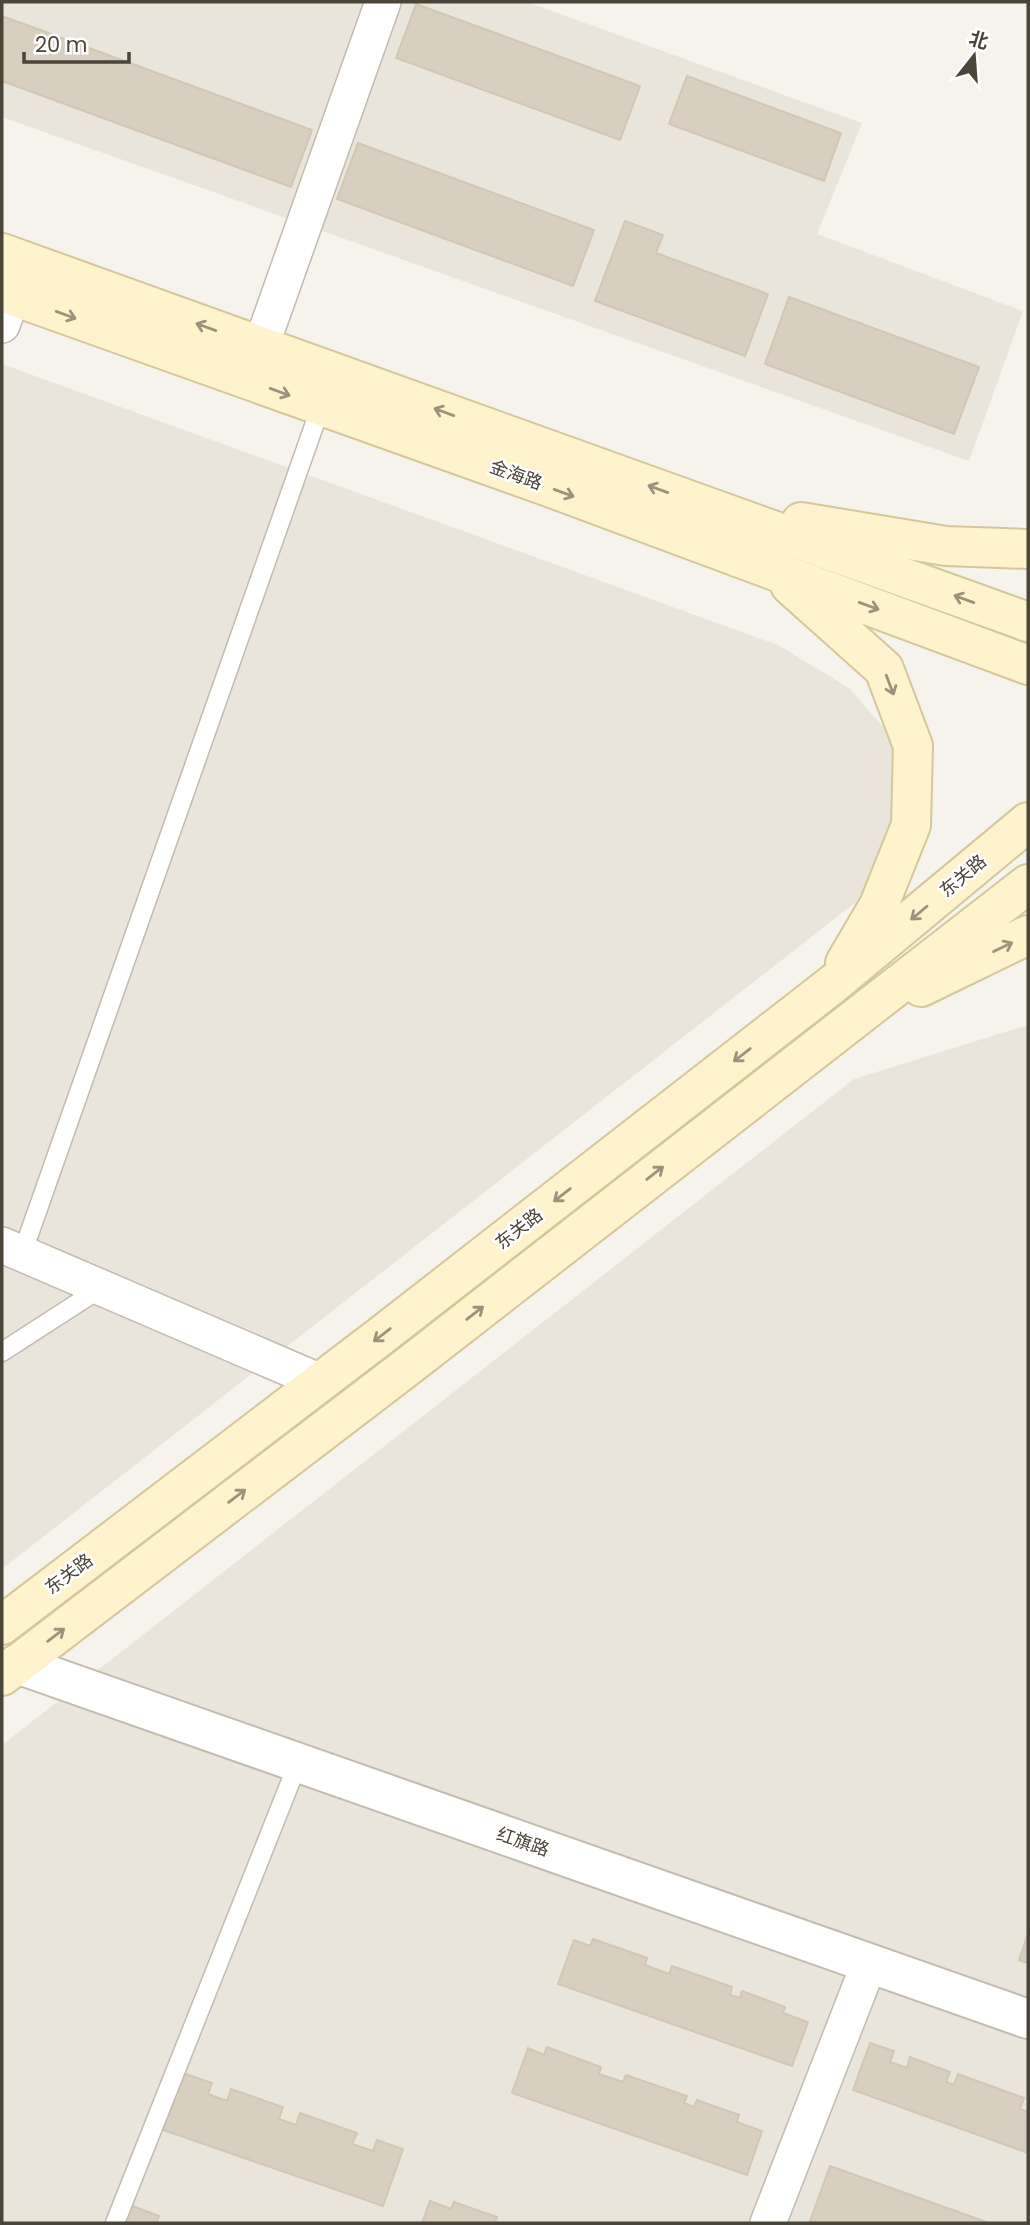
<svg xmlns="http://www.w3.org/2000/svg" width="1030" height="2225" viewBox="0 0 1030 2225" font-family="Poppins,'Noto Sans SC',sans-serif">
  <style>
    .residential { fill: #eae5da }
    .building { fill: #d8cfc1; stroke: #d3c7b4; stroke-width: 2 }
    .lines { fill: none; stroke-linecap: round; stroke-linejoin: round }
    .service-casing { stroke: #c2bbae; stroke-width: 21 }
    .minor-casing { stroke: #c2bbae; stroke-width: 38 }
    .tertiary-casing { stroke: #c2bbae; stroke-width: 42 }
    .secondary-casing { stroke: #d6c79b; stroke-width: 42 }
    .service { stroke: #fff; stroke-width: 18 }
    .minor { stroke: #fff; stroke-width: 35 }
    .tertiary { stroke: #fff; stroke-width: 38 }
    .secondary { stroke: #fff3cd; stroke-width: 38 }
    .oneway { stroke: #9c937c }
    .labels { text-anchor: middle; stroke-width: 5; stroke-linejoin: round; paint-order: stroke }
    .street-label { font-size: 18px; fill: #4b4439; stroke: #fff }
  </style>
  <rect width="100%" height="100%" fill="#f6f3ec"/>
  <g class="residential">
    <polygon points="2,2 527,2 862,123 817,234 1023,311 969,461 2,117"/>
    <polygon points="2,364 778,645 849,688 884,728 898,759 898,803 889,845 856,902 2,1569"/>
    <polygon points="1028,1025 1028,2223 2,2223 2,1745 854,1079"/>
  </g>
  <g class="building">
    <polygon points="416,4 640,86 620,140 396,58"/>
    <polygon points="2,16 312,130 291,187 2,81"/>
    <polygon points="687,76 841,133 824,181 669,124"/>
    <polygon points="358,143 594,230 573,286 337,199"/>
    <polygon points="625,221 663,235 656,253 768,294 745,356 595,301"/>
    <polygon points="789,297 979,367 954,434 765,364"/>
    <polygon points="1028,1933 1028,1963 1019,1960"/>
    <polygon points="593,1939 647,1958 645,1965 669,1974 672,1966 732,1987 730,1995 740,1998 742,1991 785,2007 783,2013 808,2022 792,2066 558,1984 574,1940 590,1946"/>
    <polygon points="870,2043 894,2051 890,2062 907,2068 910,2057 950,2072 946,2082 954,2085 958,2074 1024,2098 1020,2109 1028,2112 1028,2153 853,2090"/>
    <polygon points="547,2047 601,2067 599,2074 623,2082 626,2075 687,2096 684,2103 694,2107 697,2100 739,2115 737,2122 762,2131 747,2175 512,2093 528,2048 544,2055"/>
    <polygon points="183,2073 212,2083 208,2094 227,2101 231,2089 283,2107 279,2119 296,2125 300,2113 357,2133 352,2144 373,2151 377,2140 403,2149 383,2206 163,2130"/>
    <polygon points="830,2166 989,2223 818,2223 810,2221"/>
    <polygon points="430,2201 451,2209 454,2202 497,2217 495,2223 422,2223"/>
    <polygon points="130,2205 159,2216 156,2223 124,2223"/>
  </g>
  <g class="lines">
    <g class="service-casing">
      <g id="service">
        <polyline points="22,1254 321,406"/>
        <polyline points="2,1352 101,1288"/>
        <polyline points="115,2223 298,1763"/>
      </g>
    </g>
    <g class="minor-casing">
      <g id="minor">
        <polyline points="2,325 12,296"/>
        <polyline points="261,346 383,2"/>
        <polyline points="2,1245 321,1382"/>
        <polyline points="768,2223 869,1964"/>
      </g>
    </g>
    <g class="tertiary-casing">
      <polyline id="tertiary" points="17,1664 1028,2019"/>
    </g>
    <g class="secondary-casing">
      <g id="secondary">
        <polyline points="2,253 1028,622"/>
        <polyline points="2,292 549,487 1028,665"/>
        <polyline points="801,522 946,546 1028,549"/>
        <polyline points="790,585 884,669 913,746 911,825 879,905 845,963"/>
        <polyline points="921,987 1028,935"/>
        <polyline points="2,1625 382,1335 833,984 1028,822"/>
        <polyline points="2,1676 407,1367 1028,884"/>
      </g>
    </g>
    <use href="#service" class="service"/>
    <use href="#minor" class="minor"/>
    <use href="#tertiary" class="tertiary"/>
    <use href="#secondary" class="secondary"/>
  </g>
  <defs><path id="oneway-shaft" d="M-6 0H5M1.5-3L5.5 0L1.5 3" fill="none" stroke-width="1.6" stroke-linecap="round" stroke-linejoin="round" transform="scale(1.75)"/></defs>
  <g class="oneway">
    <use href="#oneway-shaft" transform="translate(66 315) rotate(20)"/>
    <use href="#oneway-shaft" transform="translate(206 327) rotate(-160)"/>
    <use href="#oneway-shaft" transform="translate(280 392) rotate(20)"/>
    <use href="#oneway-shaft" transform="translate(444 412) rotate(-160)"/>
    <use href="#oneway-shaft" transform="translate(658 489) rotate(-160)"/>
    <use href="#oneway-shaft" transform="translate(564 493) rotate(20)"/>
    <use href="#oneway-shaft" transform="translate(964 599) rotate(-160)"/>
    <use href="#oneway-shaft" transform="translate(869 606) rotate(20)"/>
    <use href="#oneway-shaft" transform="translate(890 685) rotate(69)"/>
    <use href="#oneway-shaft" transform="translate(919 913) rotate(140)"/>
    <use href="#oneway-shaft" transform="translate(1003 947) rotate(-26)"/>
    <use href="#oneway-shaft" transform="translate(742 1055) rotate(142)"/>
    <use href="#oneway-shaft" transform="translate(655 1173) rotate(-38)"/>
    <use href="#oneway-shaft" transform="translate(562 1195) rotate(142)"/>
    <use href="#oneway-shaft" transform="translate(475 1313) rotate(-38)"/>
    <use href="#oneway-shaft" transform="translate(382 1335) rotate(142)"/>
    <use href="#oneway-shaft" transform="translate(237 1496) rotate(-37)"/>
    <use href="#oneway-shaft" transform="translate(56 1635) rotate(-37)"/>
  </g>
  <g class="labels">
    <g class="street-label">
      <text transform="translate(516 475) rotate(20)" y="6">金海路</text>
      <text transform="translate(963 876) rotate(-40)" y="6">东关路</text>
      <text transform="translate(519 1229) rotate(-38)" y="6">东关路</text>
      <text transform="translate(69 1574) rotate(-37)" y="6">东关路</text>
      <text transform="translate(523 1842) rotate(19)" y="6">红旗路</text>
    </g>
  </g>
  <rect width="1030" height="2225" fill="none" stroke="#4b4439" stroke-width="7"/>
  <g transform="translate(974 56) rotate(17)" stroke="#ffffff" stroke-width="5" paint-order="stroke">
  <path d="M0-5L12 26L0 18L-12 26Z" fill="#4b4439"/>
  <text y="-10" font-size="19" font-weight="bold" text-anchor="middle" fill="#4b4439">北</text>
  </g>
  <path d="M24 52v10h105v-10" fill="none" stroke="#4b4439" stroke-width="3.5"/>
  <text x="35" y="52" font-size="21" fill="#4b4439" stroke="#ffffff" stroke-width="5" paint-order="stroke">20 m</text>
</svg>
